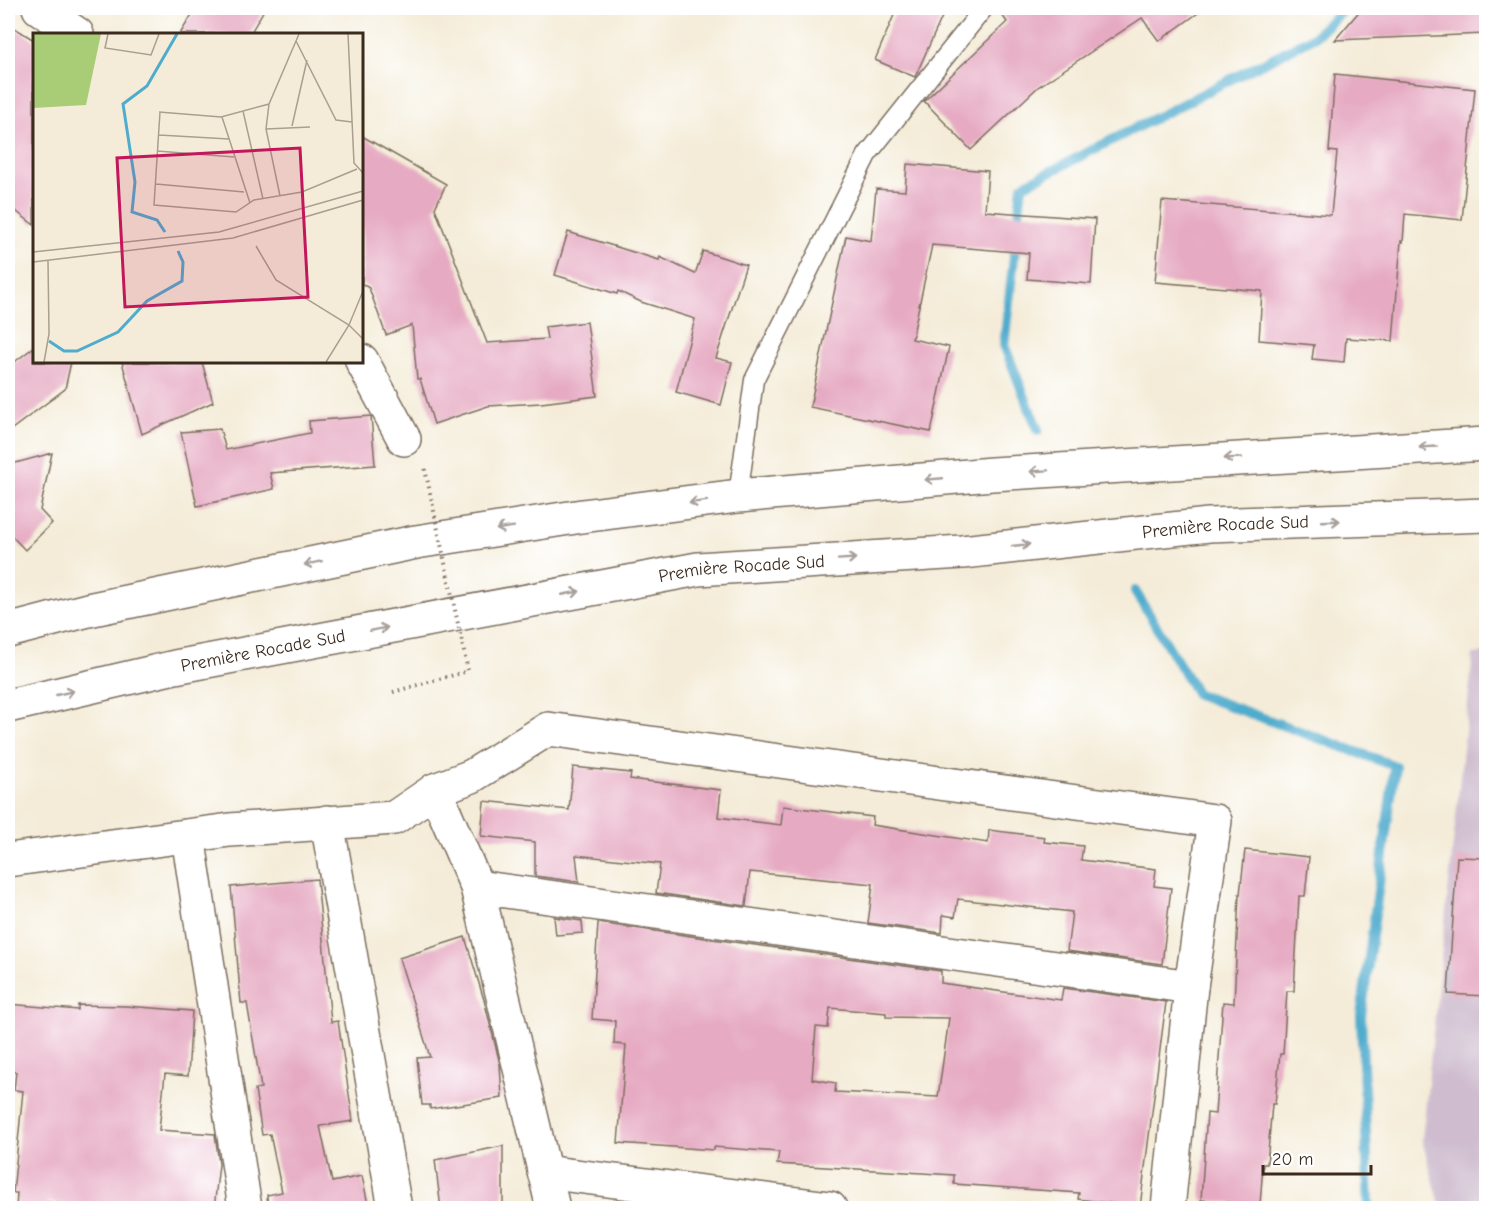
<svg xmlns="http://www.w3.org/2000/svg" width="1494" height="1216" viewBox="0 0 1494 1216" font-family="'Comic Neue',sans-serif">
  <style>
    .industrial { fill: #cfbdcf }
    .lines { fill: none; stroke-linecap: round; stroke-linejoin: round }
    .stream { stroke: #4faccd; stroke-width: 10 }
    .building { fill: #e6abc3; fill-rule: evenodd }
    .lane-casing { stroke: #7c6e5f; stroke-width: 21 }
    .street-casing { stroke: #7c6e5f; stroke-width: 36 }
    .highway-casing { stroke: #7c6e5f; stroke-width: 36 }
    .path { stroke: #7c6e5f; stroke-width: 4; stroke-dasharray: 1.5 4.5; stroke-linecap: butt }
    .lane { stroke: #fff; stroke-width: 18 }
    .street { stroke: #fff; stroke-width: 33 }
    .highway { stroke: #fff; stroke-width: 33 }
    .path-bridge { stroke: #7c6e5f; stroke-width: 4; stroke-dasharray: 1.5 4.5; stroke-linecap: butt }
    .oneway { stroke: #a79f9a }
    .labels { text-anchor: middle; stroke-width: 5; stroke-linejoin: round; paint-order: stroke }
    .street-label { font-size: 18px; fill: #3b2a1e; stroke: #fff }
    .inset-river { fill: none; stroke: #4faccd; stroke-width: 3 }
    .inset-road { fill: none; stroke: #aa9e8e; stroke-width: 1.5 }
    .view { fill: #c2185b; fill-opacity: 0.15; stroke: #c2185b; stroke-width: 3 }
    .inset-edge { fill: none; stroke: #3b2a1e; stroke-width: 3 }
  </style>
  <rect width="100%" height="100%" fill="#fff"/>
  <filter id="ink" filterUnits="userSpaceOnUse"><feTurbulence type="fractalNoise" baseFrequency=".0167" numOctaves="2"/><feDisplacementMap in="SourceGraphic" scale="12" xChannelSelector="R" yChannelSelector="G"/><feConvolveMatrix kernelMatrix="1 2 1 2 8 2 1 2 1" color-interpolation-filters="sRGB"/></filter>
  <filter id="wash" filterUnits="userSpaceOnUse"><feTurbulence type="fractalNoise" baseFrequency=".008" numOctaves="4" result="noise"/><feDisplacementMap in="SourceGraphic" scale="24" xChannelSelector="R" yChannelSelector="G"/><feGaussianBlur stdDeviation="1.35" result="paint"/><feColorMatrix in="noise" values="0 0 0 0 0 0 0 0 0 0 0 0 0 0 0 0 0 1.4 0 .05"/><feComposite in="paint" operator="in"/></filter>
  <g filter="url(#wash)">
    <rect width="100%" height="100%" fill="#f4ecd8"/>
    <polygon class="industrial" points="1486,653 1486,1208 1441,1208 1422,1140 1473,654"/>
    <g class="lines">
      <g class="stream">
        <polyline points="1038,430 1004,345 1022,186 1314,37 1345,8"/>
        <polyline points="1135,591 1197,694 1395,766 1361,1016 1369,1208"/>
      </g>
    </g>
    <g id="blocks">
      <g class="building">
        <polygon points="196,8 265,8 250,34 180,34"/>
        <polygon points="897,8 946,8 915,77 875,60"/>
        <polygon points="997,8 1205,8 1159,41 1142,18 1038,87 971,150 924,101 1007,22"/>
        <polygon points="1362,8 1486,8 1486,34 1335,40"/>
        <polygon points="8,24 34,40 34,225 8,205"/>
        <polygon points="1335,74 1475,89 1462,220 1405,214 1403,242 1401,241 1393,341 1346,338 1344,362 1312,359 1314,345 1259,340 1262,291 1155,282 1162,201 1331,215 1337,152 1329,151"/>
        <polygon points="362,136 446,184 435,208 487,343 547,339 545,327 587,322 597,396 541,403 488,406 434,424 420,379 417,379 412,325 386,335 369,288 362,284"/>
        <polygon points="907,164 988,171 985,211 1095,219 1091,284 1027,279 1029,253 932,245 912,339 949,347 931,432 810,407 846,236 871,241 876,189 905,191"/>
        <polygon points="568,232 659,260 660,257 695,274 703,251 746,265 716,358 732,362 721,405 676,392 695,319 641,302 618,291 617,294 555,275"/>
        <polygon points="34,347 34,362 71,362 65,389 8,432 8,367"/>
        <polygon points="122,362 202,362 213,402 142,434"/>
        <polygon points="371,416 375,465 270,473 274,489 197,506 181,432 220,429 226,450 310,433 309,421"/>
        <polygon points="52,453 40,510 52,523 25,550 8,532 8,465"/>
        <polygon points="573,767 631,773 630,779 721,790 718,817 781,825 783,806 873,817 872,825 988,843 989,830 1045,837 1044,842 1083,846 1081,860 1156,869 1154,886 1171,888 1162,964 1067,951 1072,912 958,899 955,917 943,915 942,933 868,923 873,884 750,872 746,906 656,893 660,864 576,855 579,882 535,876 535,842 481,836 484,801 569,810"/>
        <polygon points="1245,850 1309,857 1305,896 1299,896 1294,991 1287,991 1283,1054 1280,1054 1275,1104 1272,1104 1267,1164 1263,1164 1260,1205 1201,1200 1207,1113 1215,1114 1223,1002 1234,1003 1239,894 1240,894"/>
        <polygon points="1457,857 1486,858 1485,996 1448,994"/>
        <polygon points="317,879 331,1022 338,1021 353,1121 320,1126 332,1182 362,1176 369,1209 268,1209 267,1195 282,1192 270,1134 262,1135 255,1089 261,1088 247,1003 241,1003 231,887"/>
        <polygon points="554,917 582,921 583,933 556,935"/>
        <path d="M598 923 941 971V983L1061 1000 1063 988 1166 1002 1140 1207 1078 1199 1079 1193 954 1184V1175L777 1164 779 1152 714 1147V1150L618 1143 626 1045 614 1044 615 1021 592 1019ZM830 1008 886 1013V1017L949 1018 938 1097 835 1092 836 1083 812 1079 816 1027 828 1028Z"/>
        <polygon points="465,937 484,1000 500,1064 502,1098 430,1109 430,1105 422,1105 417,1058 430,1057 399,958"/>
        <polygon points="8,1004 78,1010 78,1005 126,1006 192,1011 188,1076 165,1074 159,1130 215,1134 219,1164 214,1209 106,1209 48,1202 48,1209 16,1209 17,1193 13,1193 23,1091 14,1090 16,1072 8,1071"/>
        <polygon points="503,1146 503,1209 441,1209 435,1160"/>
      </g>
    </g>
  </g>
  <g filter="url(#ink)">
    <use href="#blocks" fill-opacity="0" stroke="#7c6e5f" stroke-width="1.5"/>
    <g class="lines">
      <g class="lane-casing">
        <polyline id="lane" points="738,496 754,380 867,155 984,8"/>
      </g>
      <g class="street-casing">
        <g id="street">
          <polyline points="39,8 77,34"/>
          <polyline points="362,361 404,439"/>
          <polyline points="435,790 477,887 553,1208"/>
          <polyline points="327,822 395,1208"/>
          <polyline points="188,836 245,1208"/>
          <polyline points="8,860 230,830 394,818 435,790 472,776 548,729 1215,821 1191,987 1168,1208"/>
          <polyline points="477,887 1191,987"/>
          <polyline points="544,1172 830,1208"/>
        </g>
      </g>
      <g class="highway-casing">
        <g id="highway">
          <polyline points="8,631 88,610 416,542 582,516 738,496 992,474 1486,444"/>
          <path id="s1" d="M8 706 175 667 698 569 962 552 1209 525 1486 515"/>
        </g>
      </g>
      <polyline class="path" points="393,692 468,671"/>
      <use href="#lane" class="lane"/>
      <use href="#street" class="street"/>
      <use href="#highway" class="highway"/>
      <polyline class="path-bridge" points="425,469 468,671"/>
    </g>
    <defs><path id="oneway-shaft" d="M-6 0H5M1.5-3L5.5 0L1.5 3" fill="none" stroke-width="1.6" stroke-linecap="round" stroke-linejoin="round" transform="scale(1.5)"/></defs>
    <g class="oneway">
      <use href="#oneway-shaft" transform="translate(1428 447) rotate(177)"/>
      <use href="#oneway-shaft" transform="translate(1233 458) rotate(177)"/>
      <use href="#oneway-shaft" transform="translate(1039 471) rotate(176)"/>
      <use href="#oneway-shaft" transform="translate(934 479) rotate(175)"/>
      <use href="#oneway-shaft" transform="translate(698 502) rotate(173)"/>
      <use href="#oneway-shaft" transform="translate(1331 521) rotate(-2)"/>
      <use href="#oneway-shaft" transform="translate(505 528) rotate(171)"/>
      <use href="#oneway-shaft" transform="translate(1021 545) rotate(-6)"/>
      <use href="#oneway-shaft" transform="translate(847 559) rotate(-4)"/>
      <use href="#oneway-shaft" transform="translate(313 563) rotate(168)"/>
      <use href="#oneway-shaft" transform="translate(571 593) rotate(-11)"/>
      <use href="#oneway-shaft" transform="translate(379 629) rotate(-11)"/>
      <use href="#oneway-shaft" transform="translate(65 693) rotate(-13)"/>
    </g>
  </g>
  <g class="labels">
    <g class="street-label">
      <text dy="6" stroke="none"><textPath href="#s1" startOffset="1233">Première Rocade Sud</textPath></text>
      <text dy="6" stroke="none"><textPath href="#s1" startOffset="747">Première Rocade Sud</textPath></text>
      <text dy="6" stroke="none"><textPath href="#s1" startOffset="261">Première Rocade Sud</textPath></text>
    </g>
  </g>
  <g transform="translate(33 33)">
    <rect width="330" height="330" fill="#f4ecd8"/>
    <path d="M0 1H68L53 72 0 75Z" fill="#a9cd77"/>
    <path class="inset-river" d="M132 199 124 187 99 179 102 149 90 71 114 53 144 1M16 308 31 318H44L85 299 114 268 149 248 150 229 145 218"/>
    <path class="inset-road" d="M75 1 72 15 118 22 126 1M315 1 321 130 330 140M263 8 303 87 319 89M236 71 233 96 247 163M210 78 230 166M126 79 188 84 236 71 266 1M127 79 121 172 203 179 221 167 269 159 324 136M189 84 217 170M259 93 274 27M233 96 277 94M126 102 196 106M124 118 201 124M123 151 211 159M223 213 243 247 316 292 330 306M0 219 186 199 330 158M0 229 200 205 330 167M11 329 16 301 15 228M293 329 316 292 330 258"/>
    <path class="view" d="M267 115 275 264 92 274 84 125Z"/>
    <rect width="330" height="330" class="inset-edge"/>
  </g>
  <rect width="1494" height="1216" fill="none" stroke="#fff" stroke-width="30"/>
  <path d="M1263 1165v9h108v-9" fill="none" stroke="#3b2a1e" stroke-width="3"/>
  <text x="1272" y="1165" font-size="18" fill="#3b2a1e" stroke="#ffffff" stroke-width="4.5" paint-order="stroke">20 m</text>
</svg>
